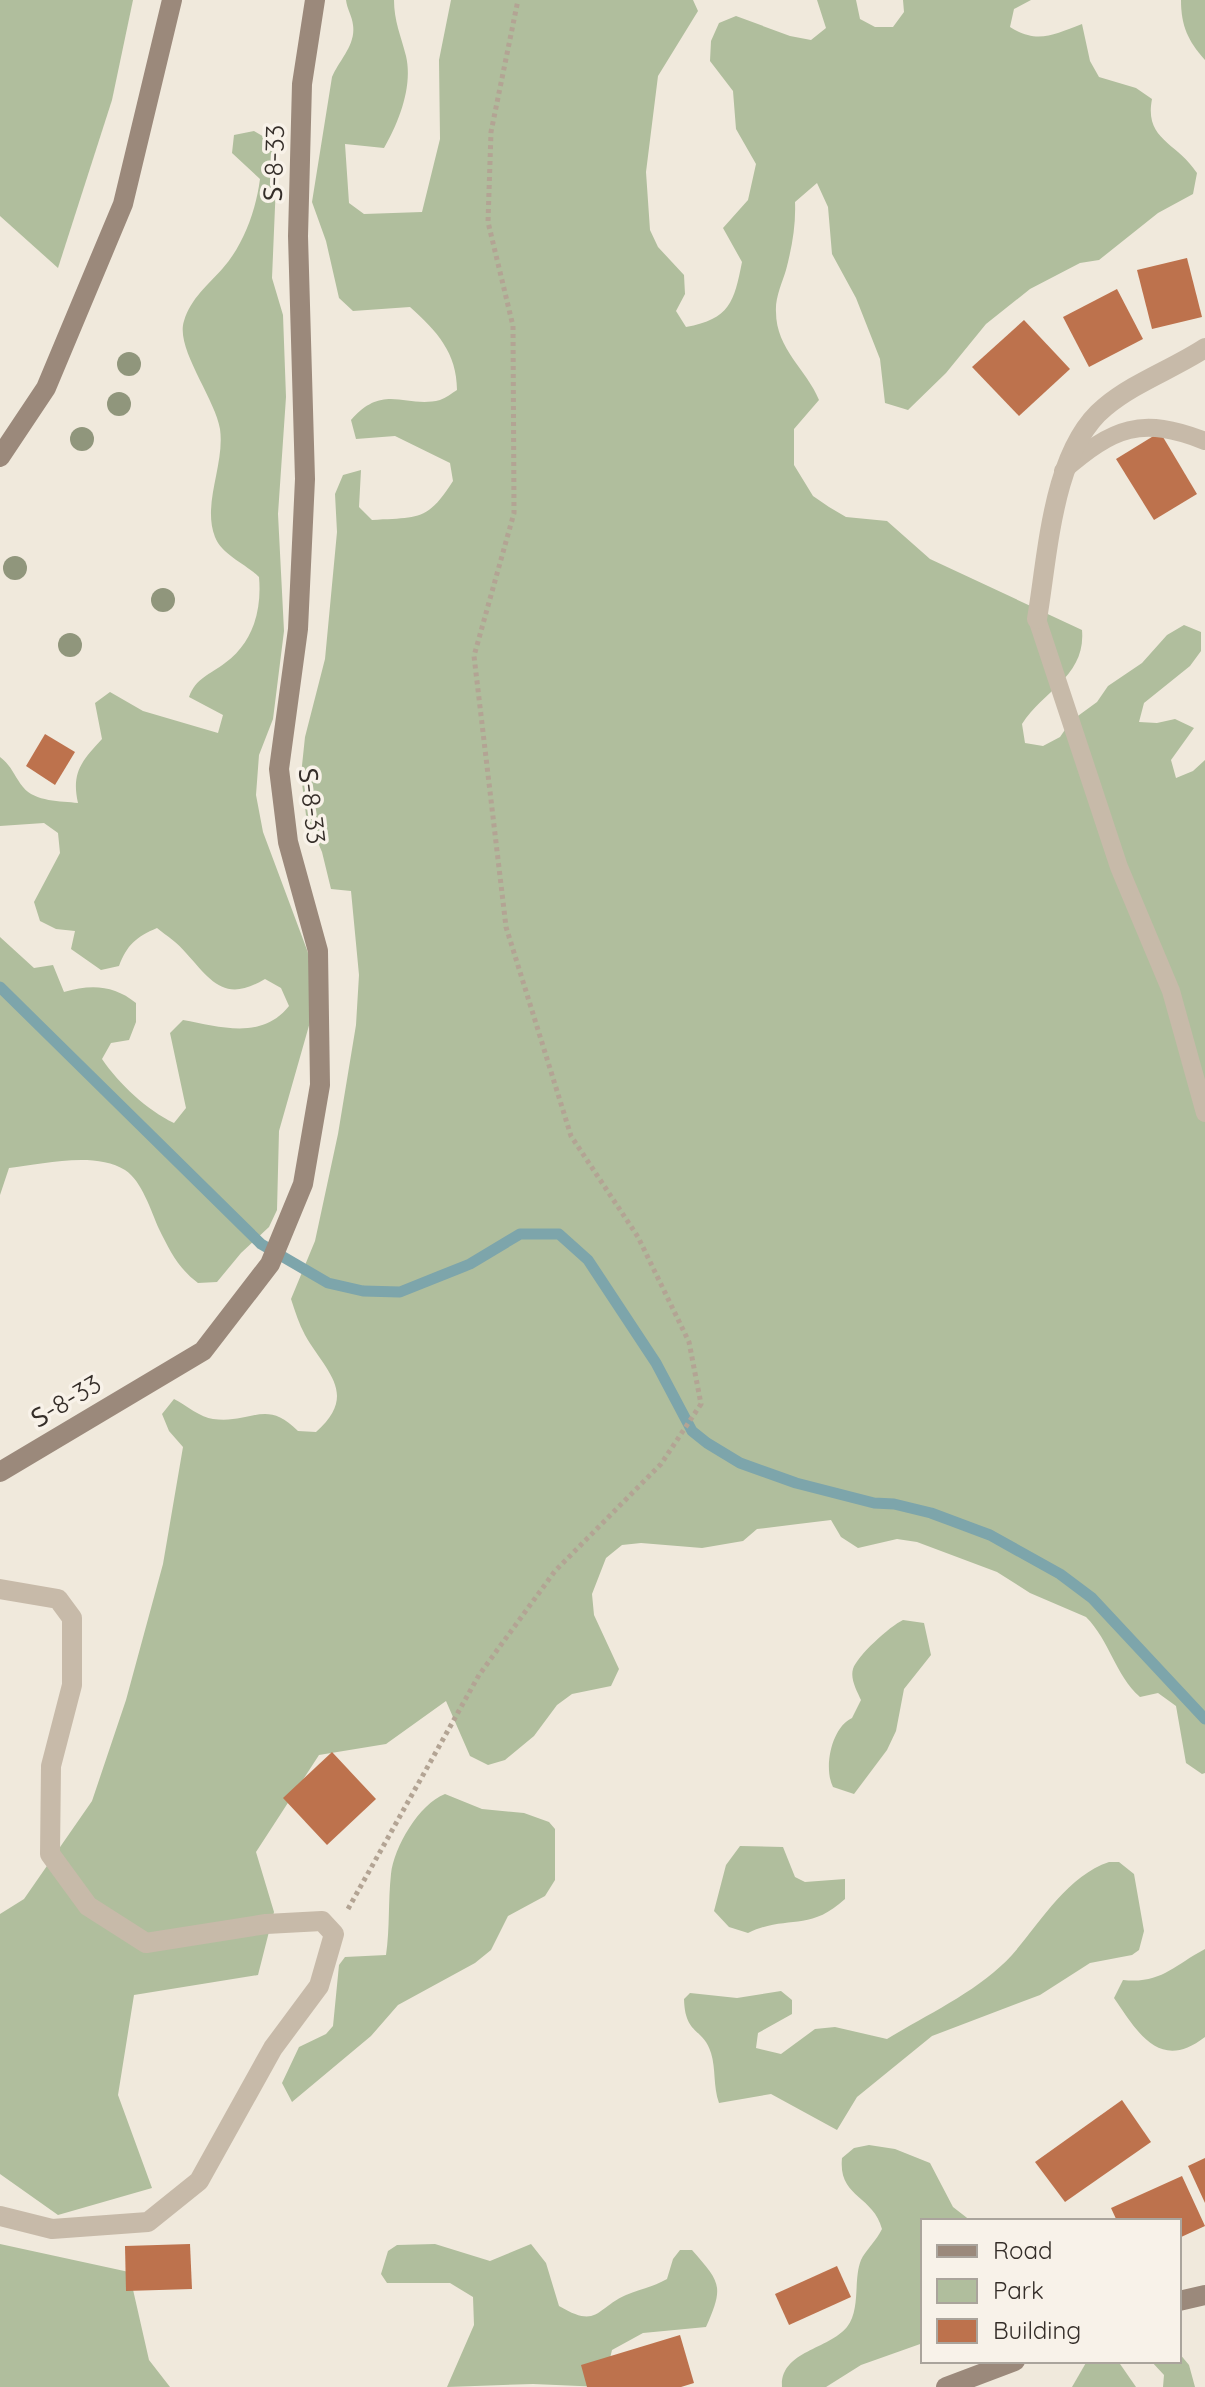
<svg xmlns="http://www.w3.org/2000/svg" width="1205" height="2387" viewBox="0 0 1205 2387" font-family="Quicksand,'Noto Sans Armenian',sans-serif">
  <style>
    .green { fill: #b0be9d }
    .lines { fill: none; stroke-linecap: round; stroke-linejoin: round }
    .stream { stroke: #7da5ab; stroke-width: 11 }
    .building { fill: #bd724d }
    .path { stroke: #b3a494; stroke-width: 5; stroke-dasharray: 4 4; stroke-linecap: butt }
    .lane { stroke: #c7baa9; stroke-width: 18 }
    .street { stroke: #c7baa9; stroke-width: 20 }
    .secondary { stroke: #9b897b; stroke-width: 20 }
    .tree { fill: #90967c }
    .labels { text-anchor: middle; stroke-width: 7; stroke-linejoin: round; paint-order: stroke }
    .street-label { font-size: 26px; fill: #352e29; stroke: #f8f2e9 }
  </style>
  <rect width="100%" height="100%" fill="#f0e9dc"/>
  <g class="green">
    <polygon points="0,0 133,0 112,100 58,268 0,216"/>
    <path d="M346 0H394C394 21 401 36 406 56 413 86 399 122 384 148L345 144 349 203 364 214 422 212 440 139 439 60 451 0H693L698 11 658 76 646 172 650 230 658 247 684 275 685 294 676 311 686 327C730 319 734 302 742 262L723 228 748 200 756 164 736 129 733 91 710 61 711 41 719 23 736 16 790 36 811 40 826 28 817 0H856L860 19 875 27H893L904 12 903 0H1031L1014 9 1010 27C1037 44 1053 35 1082 24L1090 61 1099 77 1136 88 1152 99C1144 140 1177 142 1197 173L1193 194 1158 213 1099 260 1080 263 1030 289 986 324 946 373 908 410 885 403 880 359 856 298 832 254 828 207 817 183 795 202C796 225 792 247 786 270 782 283 775 298 776 312 776 349 807 370 819 400L794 429V465L813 496 829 507 846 517 887 521 930 559 1082 630C1086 676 1044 690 1022 724L1025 743 1043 746 1060 737 1071 721 1097 702 1108 686 1142 663 1167 635 1184 625 1201 632V651L1190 666 1144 703 1139 722 1157 723 1175 719 1194 728 1171 760 1176 778 1193 771 1205 760V1773L1202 1774 1186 1763 1176 1706 1158 1693 1140 1697C1115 1675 1110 1641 1086 1617L1030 1593 997 1572 917 1542 897 1539 858 1548 841 1537 831 1520 757 1529 743 1541 702 1548 641 1543 622 1545 606 1558 592 1594 594 1615 619 1669 611 1686 572 1694 557 1705 534 1736 505 1760 488 1765 470 1756 446 1701 386 1744 319 1755 256 1852 274 1912 258 1975 134 1995 118 2095 152 2188 58 2215 0 2174V1914L24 1899 92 1801 126 1700 163 1564 183 1447 169 1431 162 1414 174 1399C186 1405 201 1418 213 1419 253 1424 265 1398 298 1431L316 1432C359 1394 326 1372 305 1335 299 1324 295 1311 291 1299L315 1241 338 1134 356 1025 359 975 351 891 331 889 322 852 306 815 301 775 305 737 325 659 337 532 335 494 343 475 361 470 359 507 372 520C418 517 427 522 453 481L450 463 395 436 356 439 351 420C384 382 406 409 440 400 446 398 452 393 457 390 457 353 437 331 410 307L353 311 339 298 326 241 312 202 332 77C339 60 356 45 353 25 352 16 347 9 346 0Z"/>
    <path d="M1181 0H1205V60C1188 41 1181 26 1181 0Z"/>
    <path d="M254 131 271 141 277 160 272 278 283 315 286 397 278 514 284 631 273 719 259 755 256 795 263 832 310 958 312 1015 279 1131 277 1210 269 1227 241 1253 217 1282 198 1283C178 1268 170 1251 159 1229 151 1211 142 1181 125 1170 95 1151 42 1164 9 1168L0 1195V937L34 968 53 965 64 992C91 984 114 985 136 1003V1022L129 1040 111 1043 102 1059C119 1084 147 1110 174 1123L186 1108 170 1033 183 1020C221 1027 262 1040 289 1006L281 988 265 979C225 1003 212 982 186 953 178 943 167 936 157 928 136 937 127 945 119 966L101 970 71 949 75 931 56 929 40 921 34 902 60 853 58 833 44 823 0 826V757C12 766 14 776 23 787 35 802 61 801 78 803 71 772 82 761 102 739L95 703 110 692 143 711 218 733 223 715 189 697C196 678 209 675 225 663 253 643 262 610 259 577 246 564 222 555 215 537 202 503 225 465 220 429 215 398 175 348 184 321 191 298 208 285 223 268 244 244 256 210 260 179L232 153 234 135Z"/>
    <path d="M903 1620 924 1623 931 1655 904 1689 896 1731 887 1750 854 1794 833 1787C823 1767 832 1727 852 1718L861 1700C857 1691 850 1679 853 1669 857 1656 890 1626 903 1620Z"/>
    <path d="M445 1794 482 1809 524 1813 549 1822 555 1829V1880L545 1896 508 1916 491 1950 475 1963 398 2005 371 2036 292 2102 282 2083 299 2047 326 2034 333 2026 339 1965 345 1957 386 1955C390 1928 388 1901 391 1874 394 1847 419 1804 445 1794Z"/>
    <path d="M740 1846 783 1847 795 1877 805 1882 845 1879V1899C808 1933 787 1914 748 1933L729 1927 714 1911 726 1865Z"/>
    <path d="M1109 1862H1119L1134 1874 1144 1931 1139 1950 1132 1955 1090 1963 1040 1995 932 2036 857 2097 837 2130 771 2094 719 2103C713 2086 716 2069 711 2053 703 2027 685 2036 684 1999L690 1993 737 1998 781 1991 792 2000V2014L758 2033 756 2048 781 2054 815 2029 835 2027 887 2039C928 2014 979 1991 1012 1955 1040 1923 1067 1876 1109 1862Z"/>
    <path d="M1205 1949V2037C1160 2072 1138 2033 1114 1998L1123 1980C1161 1984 1173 1966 1205 1949Z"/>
    <path d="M869 2145 895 2149 930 2163 953 2207 971 2221H923V2343L861 2365 826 2387H782C780 2351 828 2350 847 2327 861 2309 853 2280 861 2260 865 2251 877 2240 882 2229 873 2195 838 2198 842 2158L854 2148Z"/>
    <polygon points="0,2244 129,2272 149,2360 170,2387 0,2387"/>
    <path d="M435 2244 490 2261 531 2244 546 2263 559 2306C598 2329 595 2309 626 2295 640 2289 653 2287 667 2279L673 2259 680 2250H692C721 2283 724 2286 706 2327L643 2333 612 2350 603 2387 533 2384 447 2387 474 2325 473 2297 450 2283H387L381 2274 388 2251 397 2245Z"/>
    <polygon points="1179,2353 1189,2365 1195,2387 1163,2387 1164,2375 1151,2361 1179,2361"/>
    <polygon points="1087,2361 1118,2361 1136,2387 1072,2387"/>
  </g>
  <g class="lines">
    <polyline class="stream" points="0,987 261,1244 328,1283 363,1291 400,1292 470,1264 520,1234 559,1234 588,1260 656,1363 692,1431 707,1443 740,1463 796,1483 874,1503 894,1504 931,1513 990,1535 1060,1574 1092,1598 1205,1719"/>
  </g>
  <g class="building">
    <polygon points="1187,258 1202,317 1152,329 1137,270"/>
    <polygon points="1117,289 1143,339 1089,367 1063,317"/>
    <polygon points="1024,320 1070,369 1019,416 972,367"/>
    <polygon points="1160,432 1197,494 1154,520 1116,459"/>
    <polygon points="45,734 75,752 55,785 26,766"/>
    <polygon points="332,1752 376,1799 327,1845 283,1798"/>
    <polygon points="1122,2100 1151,2142 1065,2202 1035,2162"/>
    <polygon points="1205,2158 1205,2203 1188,2166"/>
    <polygon points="1182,2176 1205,2226 1179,2238 1179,2221 1117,2221 1111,2208"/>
    <polygon points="190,2244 192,2289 126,2291 125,2246"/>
    <polygon points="837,2266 851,2297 789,2325 775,2294"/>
    <polygon points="680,2335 694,2383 681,2387 587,2387 581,2365"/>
  </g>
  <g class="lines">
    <polyline class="path" points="348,1909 479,1675 555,1571 661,1464 701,1404 689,1342 638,1237 571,1136 506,927 474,656 514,513 513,326 488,222 491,132 518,0"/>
    <g class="lane">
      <path d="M1063 471C1114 427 1141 416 1205 441"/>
      <polyline points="1037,619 1119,867 1171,991 1205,1113"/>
    </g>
    <g class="street">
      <path d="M1037 619C1048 555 1052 450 1105 407 1135 382 1173 369 1205 348"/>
      <polyline points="0,1589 58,1599 72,1618 72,1685 51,1766 50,1854 88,1906 146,1943 266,1924 322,1921 334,1934 319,1986 273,2048 199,2181 148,2222 52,2229 0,2216"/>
    </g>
    <g class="secondary">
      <polyline points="0,457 46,388 123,204 172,0"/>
      <polyline points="0,1472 203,1351 270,1264 303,1184 320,1085 318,951 288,842 279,769 298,629 305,479 298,236 302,84 315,0"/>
      <polyline points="1179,2301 1205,2295"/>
      <polyline points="946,2387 1015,2361"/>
    </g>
  </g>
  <g class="tree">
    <circle cx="129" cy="364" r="12"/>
    <circle cx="119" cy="404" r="12"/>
    <circle cx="82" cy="439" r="12"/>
    <circle cx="15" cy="568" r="12"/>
    <circle cx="163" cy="600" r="12"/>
    <circle cx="70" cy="645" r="12"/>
  </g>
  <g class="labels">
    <g class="street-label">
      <text transform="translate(274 163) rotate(-88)" y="9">Տ-8-33</text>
      <text transform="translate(312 806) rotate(83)" y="9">Տ-8-33</text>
      <text transform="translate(66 1401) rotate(-31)" y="9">Տ-8-33</text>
    </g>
  </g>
  <rect x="921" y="2219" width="260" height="144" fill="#f8f2e9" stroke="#aaa49c" stroke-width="2"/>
  <rect x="937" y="2245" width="40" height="12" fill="#9b897b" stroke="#aaa49c" stroke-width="2"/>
  <text x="993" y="2259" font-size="24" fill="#352e29">Road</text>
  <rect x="937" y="2279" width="40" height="24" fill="#b0be9d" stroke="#aaa49c" stroke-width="2"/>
  <text x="993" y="2299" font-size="24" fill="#352e29">Park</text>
  <rect x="937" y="2319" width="40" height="24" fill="#bd724d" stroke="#aaa49c" stroke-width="2"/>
  <text x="993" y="2339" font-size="24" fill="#352e29">Building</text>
</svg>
